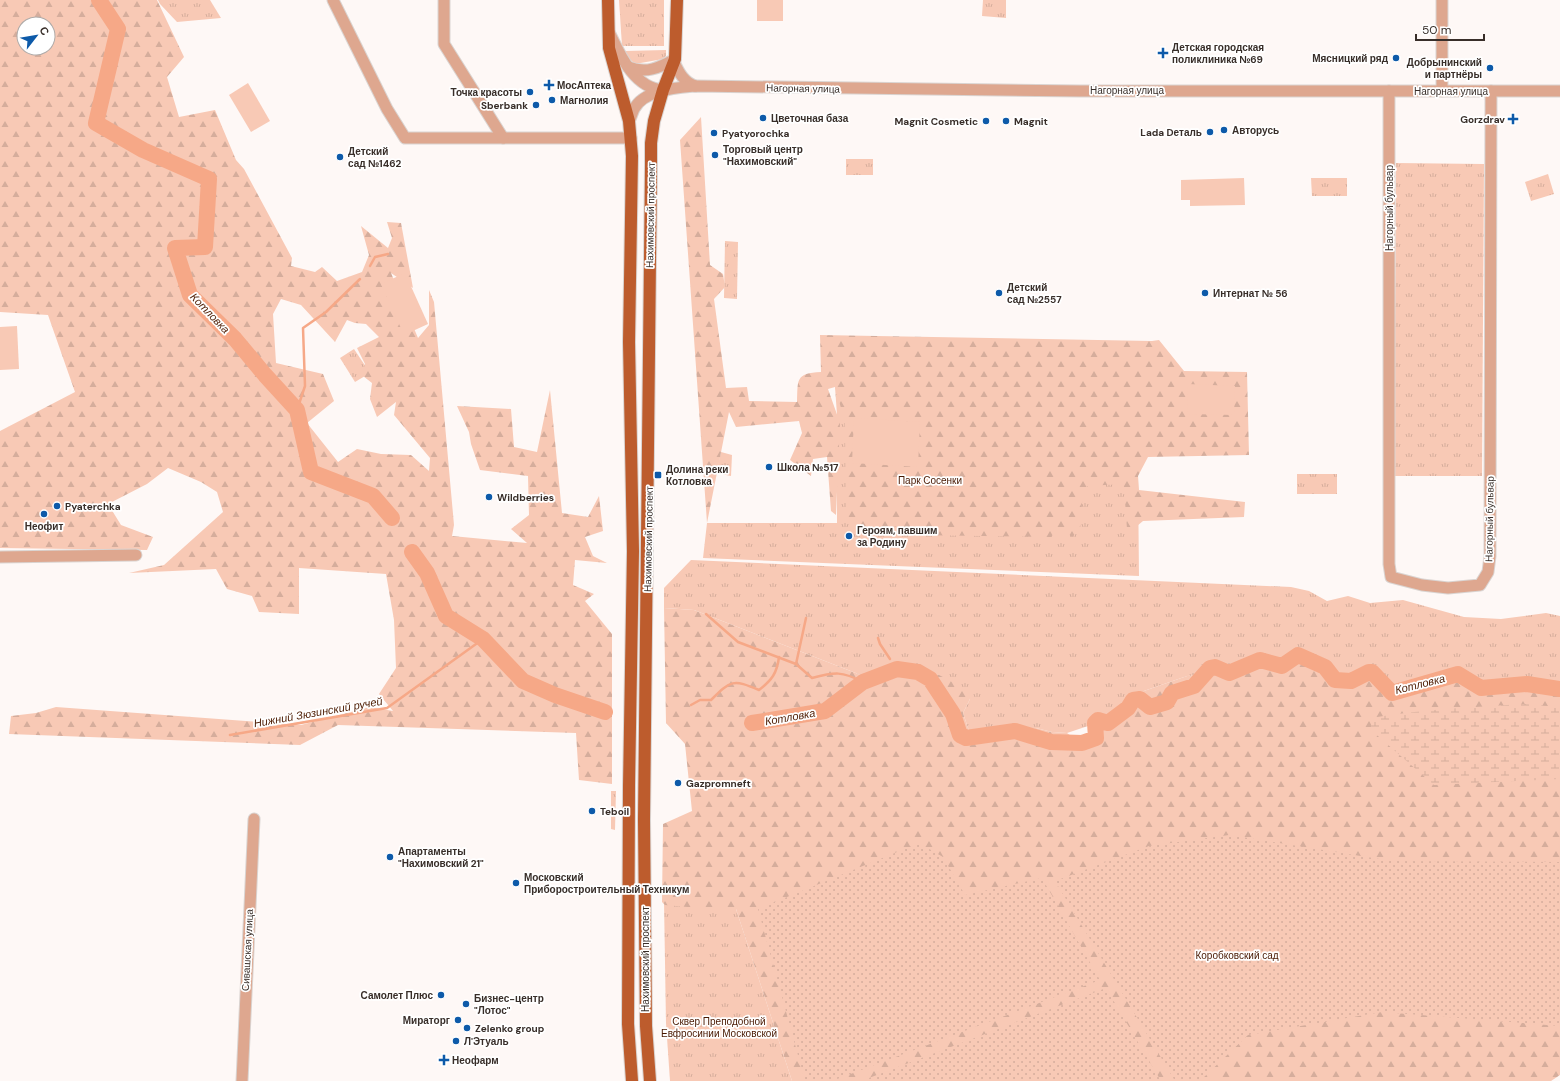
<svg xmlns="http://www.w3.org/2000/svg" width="1560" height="1081" viewBox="0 0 1560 1081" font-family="'DM Sans',sans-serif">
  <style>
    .grass { fill: url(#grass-tufts) }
    .forest { fill: url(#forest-firs); fill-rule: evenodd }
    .wetland { fill: url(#wetland-marsh) }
    .garden { fill: url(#garden-dots) }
    .pitch { fill: #f8c9b5 }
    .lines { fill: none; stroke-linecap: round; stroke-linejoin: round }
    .stream { stroke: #f6a887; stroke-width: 2.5 }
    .river { stroke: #f6a887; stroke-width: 16 }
    .minor-casing { stroke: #dad4d1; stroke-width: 13 }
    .major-casing { stroke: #dad4d1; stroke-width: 14 }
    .minor { stroke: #dea78f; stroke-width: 11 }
    .major { stroke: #bd5c2d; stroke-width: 12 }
    .poi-dot { fill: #0d5aa9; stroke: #fff; stroke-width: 1.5 }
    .labels { text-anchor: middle; stroke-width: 3.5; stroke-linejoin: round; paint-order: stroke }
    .poi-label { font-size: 10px; font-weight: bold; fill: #382e29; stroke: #fff; text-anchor: start }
    .street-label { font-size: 10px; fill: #382e29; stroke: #fff }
    .park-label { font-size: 10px; fill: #481801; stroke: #fff }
    .water-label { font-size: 11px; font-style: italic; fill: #522209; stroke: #fff }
  </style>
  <defs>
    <pattern id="grass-tufts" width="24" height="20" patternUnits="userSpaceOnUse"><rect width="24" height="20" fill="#f8c9b5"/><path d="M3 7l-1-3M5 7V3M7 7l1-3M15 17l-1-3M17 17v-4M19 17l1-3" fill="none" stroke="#d5ad9c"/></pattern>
    <pattern id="forest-firs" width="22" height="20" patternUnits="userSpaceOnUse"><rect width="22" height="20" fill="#f8c9b5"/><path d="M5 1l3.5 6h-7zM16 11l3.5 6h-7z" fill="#d5ad9c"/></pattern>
    <pattern id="wetland-marsh" width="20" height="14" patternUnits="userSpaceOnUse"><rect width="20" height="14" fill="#f8c9b5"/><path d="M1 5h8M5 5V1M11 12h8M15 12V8" fill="none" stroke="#d5ad9c"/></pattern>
    <pattern id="garden-dots" width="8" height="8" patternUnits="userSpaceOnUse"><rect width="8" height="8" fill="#f8c9b5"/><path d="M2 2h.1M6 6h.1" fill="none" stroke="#d5ad9c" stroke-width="1.8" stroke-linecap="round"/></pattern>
  </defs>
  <rect width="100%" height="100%" fill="#fef8f6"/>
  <g class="grass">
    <polygon points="158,0 210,0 221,18 177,22 160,4"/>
    <polygon points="619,0 664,0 664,46 622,46"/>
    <polygon points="983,0 1006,0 1006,18 982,16"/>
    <polygon points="666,50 666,56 663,59 635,64 627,57 625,51"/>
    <rect x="846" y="159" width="27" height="16"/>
    <polygon points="1396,163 1484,164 1482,476 1394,476"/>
    <polygon points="1548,174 1554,194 1531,201 1525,182"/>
    <polygon points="1311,178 1347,178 1347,196 1312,196"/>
    <polygon points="725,241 738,242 737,299 724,298"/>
    <polygon points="354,349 370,373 355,382 340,358"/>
    <polygon points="835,387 1138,476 1139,576 703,558 707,523 837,523 837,415"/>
    <polygon points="721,452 732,455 731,476 716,473"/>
    <rect x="1297" y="474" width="40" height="20"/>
    <polygon points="691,560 1291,587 1309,591 1327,601 1348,596 1370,603 1403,600 1464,617 1501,619 1546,613 1560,616 1560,691 1527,686 1481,690 1453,677 1424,687 1392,695 1372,675 1351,683 1334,683 1321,667 1299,657 1282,668 1262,662 1231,674 1187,676 1141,692 1129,710 1108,724 1100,722 1067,733 1052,732 1036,728 975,735 969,731 963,713 970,699 912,673 866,677 694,610 664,608 664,588"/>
    <polygon points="611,791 616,791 615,830 611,829"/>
    <polygon points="664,901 736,909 792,1081 670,1081 666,1023"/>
  </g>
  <g class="forest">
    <path d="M0 0H157L184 57 167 77 179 117 215 110 236 160 244 169 292 258 291 266 315 272 322 267 337 281 362 272 369 255 361 226 388 248 392 238 387 222 401 223 413 288 391 273 418 338 429 325V290L434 302 454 525 452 536 527 543 511 529 529 515 528 476 480 470 471 444 469 432 457 406 511 409 514 447 537 452 550 390 562 513 588 517 599 496 603 531 585 537 593 556 607 563 575 560 573 585 594 594 585 601 612 634V784L579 780 576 733 338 725 300 745 9 734 11 716 36 713 56 707 301 725 370 707 393 711 379 694 396 668 394 620 386 574 299 568V614L259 612 252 596 227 589 216 569 129 573 164 565 223 512 217 492 201 482 168 468 147 484 108 504 121 525 153 537 147 550 0 548V431L75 392 48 315 0 312ZM24 24H48V48H24ZM281 299 301 305 335 342 347 320 355 323 366 324 379 337 357 348 365 364 363 376 372 383 370 399 377 417 396 402 394 415 430 458 429 471 411 455 381 454 357 449 338 462 307 423 334 401 323 374 276 363 273 314Z"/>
    <path d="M701 117 710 265 723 274 725 287 714 299 726 388 747 387 749 401 797 402C798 380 795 373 821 372L820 335 1152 341 1159 340 1184 371 1247 372 1249 455 1148 457 1138 476 1139 490 1245 502 1244 517 1143 521 1131 531 1127 529 1124 487 1122 484 1088 486 1083 490 1080 530 1072 537 1060 527 1051 537 912 535 898 526 861 531 846 514 845 422 835 387 828 389 840 423 836 515 831 511 827 457 813 459 811 476 790 460 802 433 799 421 736 427 729 412 707 523 680 140Z"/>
    <polygon points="664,608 694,610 866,677 912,673 939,675 962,687 969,695 970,699 963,713 969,731 975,735 1036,728 1052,732 1067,733 1082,744 1097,739 1096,723 1100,722 1108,724 1129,710 1141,692 1187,676 1230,674 1262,662 1282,668 1299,657 1321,667 1334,683 1351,683 1372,675 1392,695 1424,687 1453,677 1481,690 1527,686 1560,691 1560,1075 1551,1081 792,1081 736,909 732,911 665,905 662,902 663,824 692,811 685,744 666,723"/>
  </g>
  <path class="wetland" d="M1526 704 1560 707V779L1434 785 1371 730V718C1422 709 1475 707 1526 704Z"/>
  <g class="garden">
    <polygon points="1229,835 1392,861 1560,862 1560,1026 1382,1012 1248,1035 1200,1081 1175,1081 1055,881 1149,846"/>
    <polygon points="919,843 943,857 965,895 1042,878 1100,980 832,1081 805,1081 758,909"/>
    <polygon points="1106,988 1161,1081 861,1081"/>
  </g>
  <g class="pitch">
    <rect x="757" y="0" width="26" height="21"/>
    <polygon points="248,83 270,121 251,132 229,95"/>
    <polygon points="1244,178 1245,205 1190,206 1190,200 1181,200 1181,180"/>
    <polygon points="405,273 428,324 404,335 381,284"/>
    <polygon points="17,326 19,369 0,370 0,327"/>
    <polygon points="1188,384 1235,386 1234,415 1187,414"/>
    <polygon points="854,418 920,422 918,467 852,463"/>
  </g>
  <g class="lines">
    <g class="stream">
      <polyline points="370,266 375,257 388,254"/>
      <polyline points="297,410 305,386 303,328 326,312 360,279"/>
      <path d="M706 614 738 642 796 664 812 678C835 672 842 671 863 682"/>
      <polyline points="878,638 880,644 890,659"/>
      <polyline points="796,664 806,618"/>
      <polyline points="894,665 897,669"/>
      <path d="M691 705 700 700H711C731 680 733 679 759 690 772 680 777 673 779 657"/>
      <polyline points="230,735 387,708 483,639"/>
    </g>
    <g class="river">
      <polyline points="99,0 118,29 96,123 143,150 209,179 205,247 175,248 190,295 235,339 265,375 297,410 311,472 373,496 392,518"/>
      <polyline points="412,552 427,573 446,616 483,639 523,681 555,695 605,712"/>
      <polyline points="752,723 825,711 863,682 897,669 918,672 930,679 953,714 960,735 966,738 1015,731 1051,742 1082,743 1096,738 1095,723 1098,720 1108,723 1128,708 1133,700 1140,699 1150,707 1167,702 1172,693 1194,686 1210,668 1215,667 1229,673 1260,660 1282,666 1298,655 1325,667 1335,680 1351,681 1369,672 1372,672 1392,693 1458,674 1481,688 1527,684 1560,689"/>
    </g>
    <g class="minor-casing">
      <g id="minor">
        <polyline points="333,0 387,109 405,138 631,138"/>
        <polyline points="444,0 444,44 503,138"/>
        <polyline points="1442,0 1442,91"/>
        <path d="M609 32C620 55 634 88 663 90"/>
        <path d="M674 62C679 73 684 82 695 86"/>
        <path d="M628 67C646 74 659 68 675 59"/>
        <polyline points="1389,91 1389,564 1391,577 1422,585 1448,588 1480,585 1488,572 1490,556 1491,91"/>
        <path d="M629 121C631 118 632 113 634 109 644 90 675 88 695 86L1080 91H1560"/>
        <polyline points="0,557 136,555"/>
        <polyline points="242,1081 254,819"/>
      </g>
    </g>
    <g class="major-casing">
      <g id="major">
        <polyline points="608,0 609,48 629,121 632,156 629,342 633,551 629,786 628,1024 632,1081"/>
        <polyline points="650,1081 646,1026 644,820 651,165 651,143 654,121 663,90 675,59 677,0"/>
      </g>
    </g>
    <use href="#minor" class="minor"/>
    <use href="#major" class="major"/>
  </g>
  <g class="poi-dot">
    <path d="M1161 47h4v4h4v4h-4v4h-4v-4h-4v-4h4z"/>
    <circle cx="1396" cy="58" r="4"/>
    <circle cx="1490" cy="68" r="4"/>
    <path d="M547 79h4v4h4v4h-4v4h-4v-4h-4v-4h4z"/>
    <circle cx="530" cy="92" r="4"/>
    <circle cx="552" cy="100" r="4"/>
    <circle cx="536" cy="105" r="4"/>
    <circle cx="763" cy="118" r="4"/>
    <path d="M1511 113h4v4h4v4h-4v4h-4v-4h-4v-4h4z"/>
    <circle cx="986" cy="121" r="4"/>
    <circle cx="1006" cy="121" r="4"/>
    <circle cx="1224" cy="130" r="4"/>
    <circle cx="1210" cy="132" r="4"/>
    <circle cx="714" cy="133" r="4"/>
    <circle cx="715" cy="155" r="4"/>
    <circle cx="340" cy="157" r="4"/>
    <circle cx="999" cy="293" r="4"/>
    <circle cx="1205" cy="293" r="4"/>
    <circle cx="769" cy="467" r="4"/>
    <rect x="654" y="471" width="8" height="8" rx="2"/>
    <circle cx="489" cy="497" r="4"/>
    <circle cx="57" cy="506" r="4"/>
    <circle cx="44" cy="514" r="4"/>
    <circle cx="849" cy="536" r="4"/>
    <circle cx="678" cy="783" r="4"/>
    <circle cx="592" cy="811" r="4"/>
    <circle cx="390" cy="857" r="4"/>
    <circle cx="516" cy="883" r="4"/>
    <circle cx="441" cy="995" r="4"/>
    <circle cx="466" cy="1004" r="4"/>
    <circle cx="458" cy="1020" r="4"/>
    <circle cx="467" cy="1028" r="4"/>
    <circle cx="456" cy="1041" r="4"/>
    <path d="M442 1054h4v4h4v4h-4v4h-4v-4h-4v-4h4z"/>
  </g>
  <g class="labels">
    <g class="poi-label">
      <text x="1172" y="51">Детская городская<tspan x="1172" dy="12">поликлиника №69</tspan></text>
      <text x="1388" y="62" text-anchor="end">Мясницкий ряд</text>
      <text x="1482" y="66" text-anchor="end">Добрынинский<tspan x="1482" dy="12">и партнёры</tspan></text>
      <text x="557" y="89">МосАптека</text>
      <text x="522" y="96" text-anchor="end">Точка красоты</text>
      <text x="560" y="104">Магнолия</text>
      <text x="528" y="109" text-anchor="end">Sberbank</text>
      <text x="771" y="122">Цветочная база</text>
      <text x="1505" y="123" text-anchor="end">Gorzdrav</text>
      <text x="978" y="125" text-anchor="end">Magnit Cosmetic</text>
      <text x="1014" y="125">Magnit</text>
      <text x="1232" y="134">Авторусь</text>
      <text x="1202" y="136" text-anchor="end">Lada Dеталь</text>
      <text x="722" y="137">Pyatyorochka</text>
      <text x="723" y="153">Торговый центр<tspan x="723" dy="12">"Нахимовский"</tspan></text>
      <text x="348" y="155">Детский<tspan x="348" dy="12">сад №1462</tspan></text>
      <text x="1007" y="291">Детский<tspan x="1007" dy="12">сад №2557</tspan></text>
      <text x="1213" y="297">Интернат № 56</text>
      <text x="777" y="471">Школа №517</text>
      <text x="666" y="473">Долина реки<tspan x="666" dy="12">Котловка</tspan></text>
      <text x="497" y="501">Wildberries</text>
      <text x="65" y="510">Pyaterchka</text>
      <text x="44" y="530" text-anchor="middle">Неофит</text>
      <text x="857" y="534">Героям, павшим<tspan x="857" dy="12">за Родину</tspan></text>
      <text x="686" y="787">Gazpromneft</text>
      <text x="600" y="815">Teboil</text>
      <text x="398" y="855">Апартаменты<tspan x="398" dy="12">"Нахимовский 21"</tspan></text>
      <text x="524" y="881">Московский<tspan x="524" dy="12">Приборостроительный Техникум</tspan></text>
      <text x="433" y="999" text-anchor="end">Самолет Плюс</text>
      <text x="474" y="1002">Бизнес-центр<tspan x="474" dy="12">"Лотос"</tspan></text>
      <text x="450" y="1024" text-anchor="end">Мираторг</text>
      <text x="475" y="1032">Zelenko group</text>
      <text x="464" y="1045">Л'Этуаль</text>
      <text x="452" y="1064">Неофарм</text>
    </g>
    <g class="street-label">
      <text transform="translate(803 88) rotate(1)" y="4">Нагорная улица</text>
      <text x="1127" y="94">Нагорная улица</text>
      <text x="1451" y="95">Нагорная улица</text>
      <text transform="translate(1389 208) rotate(-90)" y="4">Нагорный бульвар</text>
      <text transform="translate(650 215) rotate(-89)" y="4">Нахимовский проспект</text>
      <text transform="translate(1489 519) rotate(-89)" y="4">Нагорный бульвар</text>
      <text transform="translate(648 539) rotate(-89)" y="4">Нахимовский проспект</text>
      <text transform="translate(247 950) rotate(-87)" y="4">Сивашская улица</text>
      <text transform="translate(645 959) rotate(-90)" y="4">Нахимовский проспект</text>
    </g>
    <g class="park-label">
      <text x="930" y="484">Парк Сосенки</text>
      <text x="1237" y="959">Коробковский сад</text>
      <text x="719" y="1025">Сквер Преподобной<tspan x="719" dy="12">Евфросинии Московской</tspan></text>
    </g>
    <g class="water-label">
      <text transform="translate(210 313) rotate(46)" y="4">Котловка</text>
      <text transform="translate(1420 684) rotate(-14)" y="4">Котловка</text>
      <text transform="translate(318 712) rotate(-10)" y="4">Нижний Зюзинский ручей</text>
      <text transform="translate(790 717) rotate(-10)" y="4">Котловка</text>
    </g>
  </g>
  <g transform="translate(36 36) rotate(59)"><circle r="19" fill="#ffffff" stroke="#afaba9"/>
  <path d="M0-3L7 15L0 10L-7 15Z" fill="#0d5aa9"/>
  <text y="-6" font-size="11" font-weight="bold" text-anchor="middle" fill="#382e29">С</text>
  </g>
  <path d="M1416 34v6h68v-6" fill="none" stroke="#382e29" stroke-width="2"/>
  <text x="1422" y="34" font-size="12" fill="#382e29" stroke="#ffffff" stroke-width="3" paint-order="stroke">50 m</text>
</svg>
